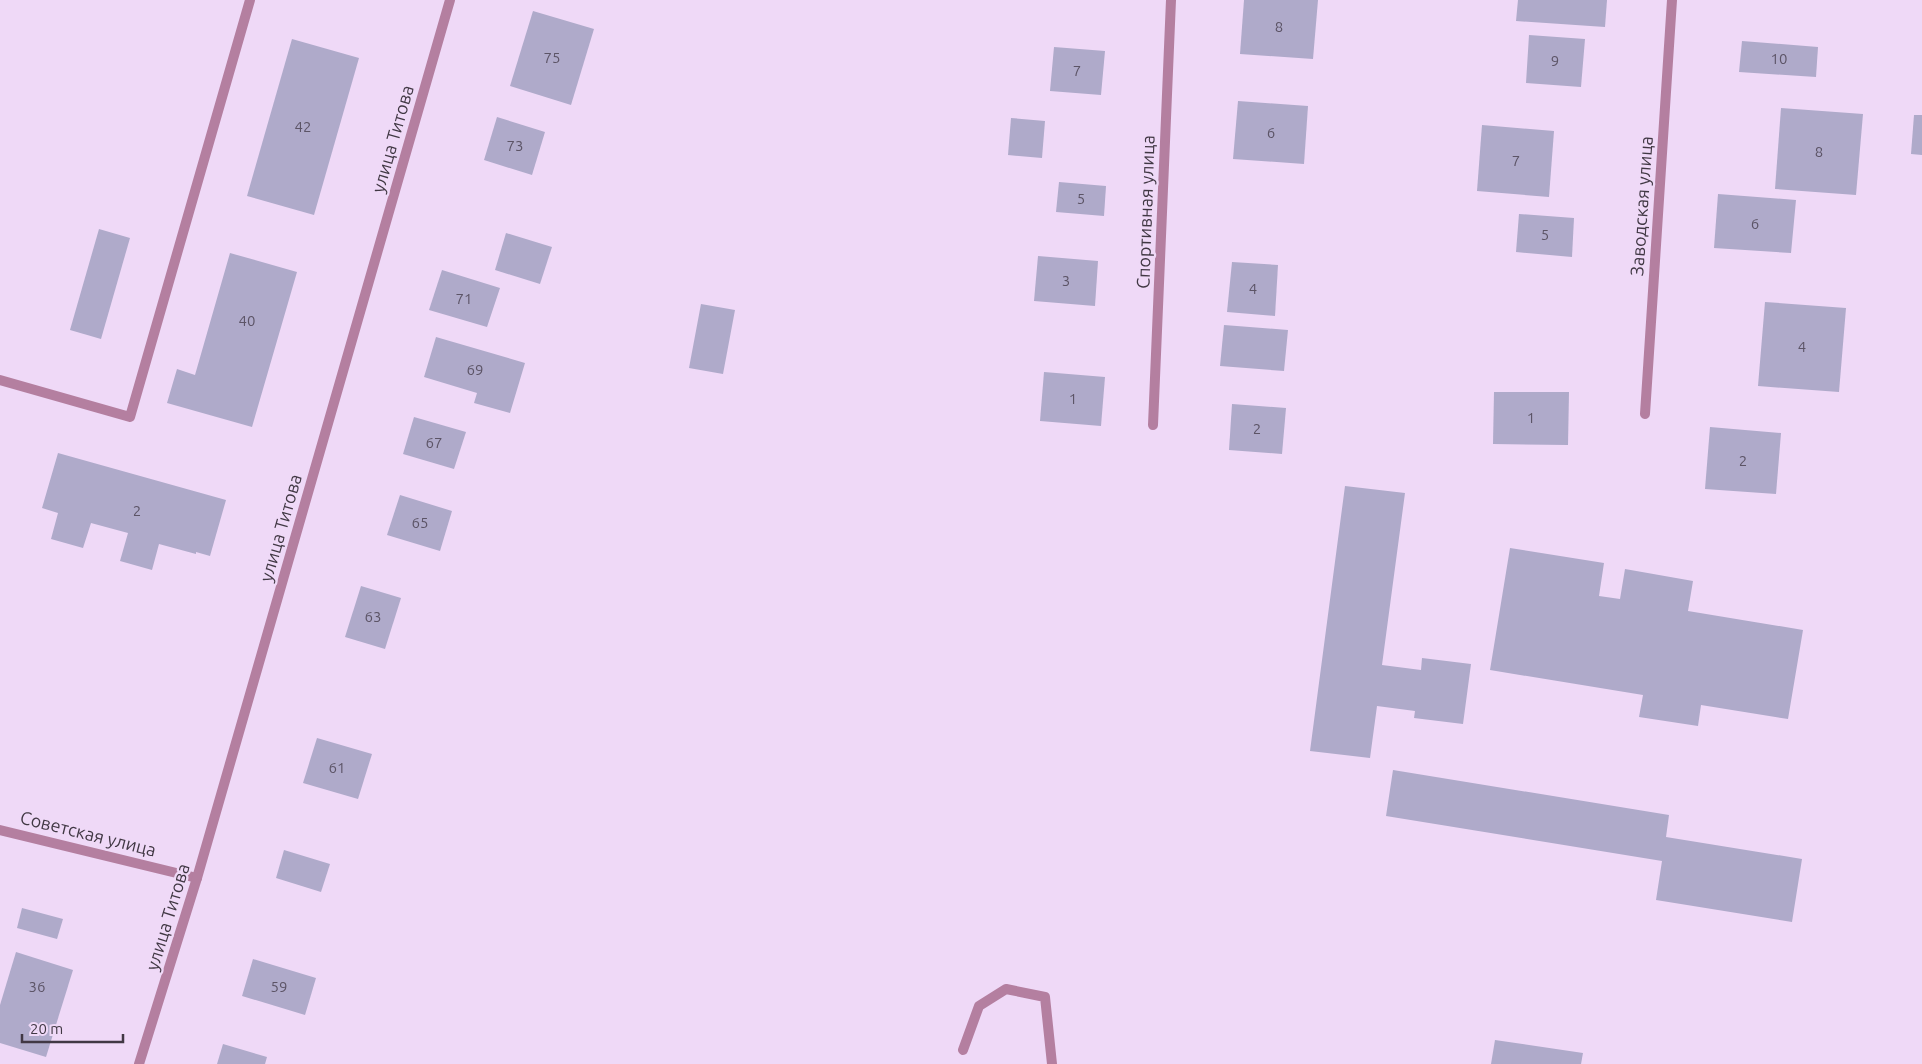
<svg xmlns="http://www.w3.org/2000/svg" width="1922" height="1064" viewBox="0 0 1922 1064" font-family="Ubuntu,sans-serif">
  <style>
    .building { fill: #afaaca }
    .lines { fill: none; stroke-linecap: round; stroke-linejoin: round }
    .service { stroke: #b47fa0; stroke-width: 10 }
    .minor { stroke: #b47fa0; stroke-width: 10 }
    .labels { text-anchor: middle; stroke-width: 4.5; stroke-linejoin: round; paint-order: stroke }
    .number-label { font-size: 15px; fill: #5c5466 }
    .street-label { font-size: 18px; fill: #413844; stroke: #efd9f7 }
  </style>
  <rect width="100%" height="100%" fill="#efd9f7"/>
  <g class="building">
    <polygon points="1244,0 1318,0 1313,59 1240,54"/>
    <polygon points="1518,0 1607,0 1605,27 1516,21"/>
    <polygon points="533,11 594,29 571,105 510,86"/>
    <polygon points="1529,35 1585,39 1581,87 1526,83"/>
    <polygon points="292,39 359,58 314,215 247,196"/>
    <polygon points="1742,41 1818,47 1816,77 1739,72"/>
    <polygon points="1054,47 1105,51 1101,95 1050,91"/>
    <polygon points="1238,101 1308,106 1304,164 1233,159"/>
    <polygon points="1781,108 1863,114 1856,195 1775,189"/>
    <polygon points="1914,115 1922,115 1922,155 1911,154"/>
    <polygon points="497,117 545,132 532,175 484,160"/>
    <polygon points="1011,118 1045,121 1042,158 1008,155"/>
    <polygon points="1482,125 1554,131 1549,197 1477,191"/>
    <polygon points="1059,182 1106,186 1104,216 1056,212"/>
    <polygon points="1718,194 1796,200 1791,253 1714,248"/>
    <polygon points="1519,214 1574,218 1572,257 1516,252"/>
    <polygon points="99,229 130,238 101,339 70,330"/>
    <polygon points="506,233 552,247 540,284 495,270"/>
    <polygon points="230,253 297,272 252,427 167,403 177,369 195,375"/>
    <polygon points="1038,256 1098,261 1095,306 1034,301"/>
    <polygon points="1232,262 1278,265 1275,316 1227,312"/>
    <polygon points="442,270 500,288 487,327 429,310"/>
    <polygon points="1765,302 1846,308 1839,392 1758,386"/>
    <polygon points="701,304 735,310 723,374 689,368"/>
    <polygon points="1224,325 1288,330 1284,371 1220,366"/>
    <polygon points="436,337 525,363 510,413 474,403 477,393 424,377"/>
    <polygon points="1044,372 1105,377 1101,426 1040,421"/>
    <polygon points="1494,392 1569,392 1568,445 1493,444"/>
    <polygon points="1232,404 1286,408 1282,454 1229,450"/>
    <polygon points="414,417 466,432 454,469 403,454"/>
    <polygon points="1710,427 1781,433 1776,494 1705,489"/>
    <polygon points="58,453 226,500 210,556 196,552 196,554 159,544 152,570 120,561 128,533 91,523 83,548 51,539 58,513 42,508"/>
    <polygon points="1345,486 1405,493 1382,665 1421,670 1422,658 1471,664 1463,724 1414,718 1415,711 1377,706 1370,758 1310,751"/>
    <polygon points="400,495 452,511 440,551 387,535"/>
    <polygon points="1510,548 1604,563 1599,596 1620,599 1625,569 1693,581 1688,611 1803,630 1788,719 1701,705 1698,726 1639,717 1643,695 1490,670"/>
    <polygon points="361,586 401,598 385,649 345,637"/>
    <polygon points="317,738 372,754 358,799 303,783"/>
    <polygon points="1393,770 1669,815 1666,837 1802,859 1792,922 1656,900 1662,861 1386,816"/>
    <polygon points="284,850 330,864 321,892 276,878"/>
    <polygon points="22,908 63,919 57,939 17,928"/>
    <polygon points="16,952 73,970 46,1057 0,1043 0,1005"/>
    <polygon points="253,959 316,978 305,1015 242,996"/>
    <polygon points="1495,1040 1583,1053 1581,1064 1491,1064"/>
    <polygon points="223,1044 267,1057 265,1064 217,1064"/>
  </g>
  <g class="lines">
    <polyline class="service" points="0,380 130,417 250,0"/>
    <g class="minor">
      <polyline points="1645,414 1672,0"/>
      <polyline points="1153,425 1171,0"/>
      <polyline points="0,830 197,878"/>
      <polyline points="963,1050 979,1006 1006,989 1045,997 1052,1064"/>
      <polyline points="139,1064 197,878 450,0"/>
    </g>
  </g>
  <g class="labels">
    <g class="number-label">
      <text x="1279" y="32">8</text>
      <text x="552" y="63">75</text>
      <text x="1779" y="64">10</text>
      <text x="1555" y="66">9</text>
      <text x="1077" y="76">7</text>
      <text x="303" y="132">42</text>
      <text x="1271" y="138">6</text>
      <text x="515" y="151">73</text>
      <text x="1819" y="157">8</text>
      <text x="1516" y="166">7</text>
      <text x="1081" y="204">5</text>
      <text x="1755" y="229">6</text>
      <text x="1545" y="240">5</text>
      <text x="1066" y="286">3</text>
      <text x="1253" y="294">4</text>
      <text x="464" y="304">71</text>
      <text x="247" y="326">40</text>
      <text x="1802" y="352">4</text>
      <text x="475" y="375">69</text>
      <text x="1073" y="404">1</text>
      <text x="1531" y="423">1</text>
      <text x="1257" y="434">2</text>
      <text x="434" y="448">67</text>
      <text x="1743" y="466">2</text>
      <text x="137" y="516">2</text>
      <text x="420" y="528">65</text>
      <text x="373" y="622">63</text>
      <text x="337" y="773">61</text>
      <text x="37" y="992">36</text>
      <text x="279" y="992">59</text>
    </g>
    <g class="street-label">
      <text transform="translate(393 139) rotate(-74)" y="6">улица Титова</text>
      <text transform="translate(1642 206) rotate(-86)" y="6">Заводская улица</text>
      <text transform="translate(1146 212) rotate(-88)" y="6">Спортивная улица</text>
      <text transform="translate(281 528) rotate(-74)" y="6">улица Титова</text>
      <text transform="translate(88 834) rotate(14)" y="6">Советская улица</text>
      <text transform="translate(168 917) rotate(-73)" y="6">улица Титова</text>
    </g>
  </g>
  <path d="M22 1034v8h101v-8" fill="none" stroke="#413844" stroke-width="2.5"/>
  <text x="30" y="1034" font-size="15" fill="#413844" stroke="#efd9f7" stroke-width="4" paint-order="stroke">20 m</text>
</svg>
